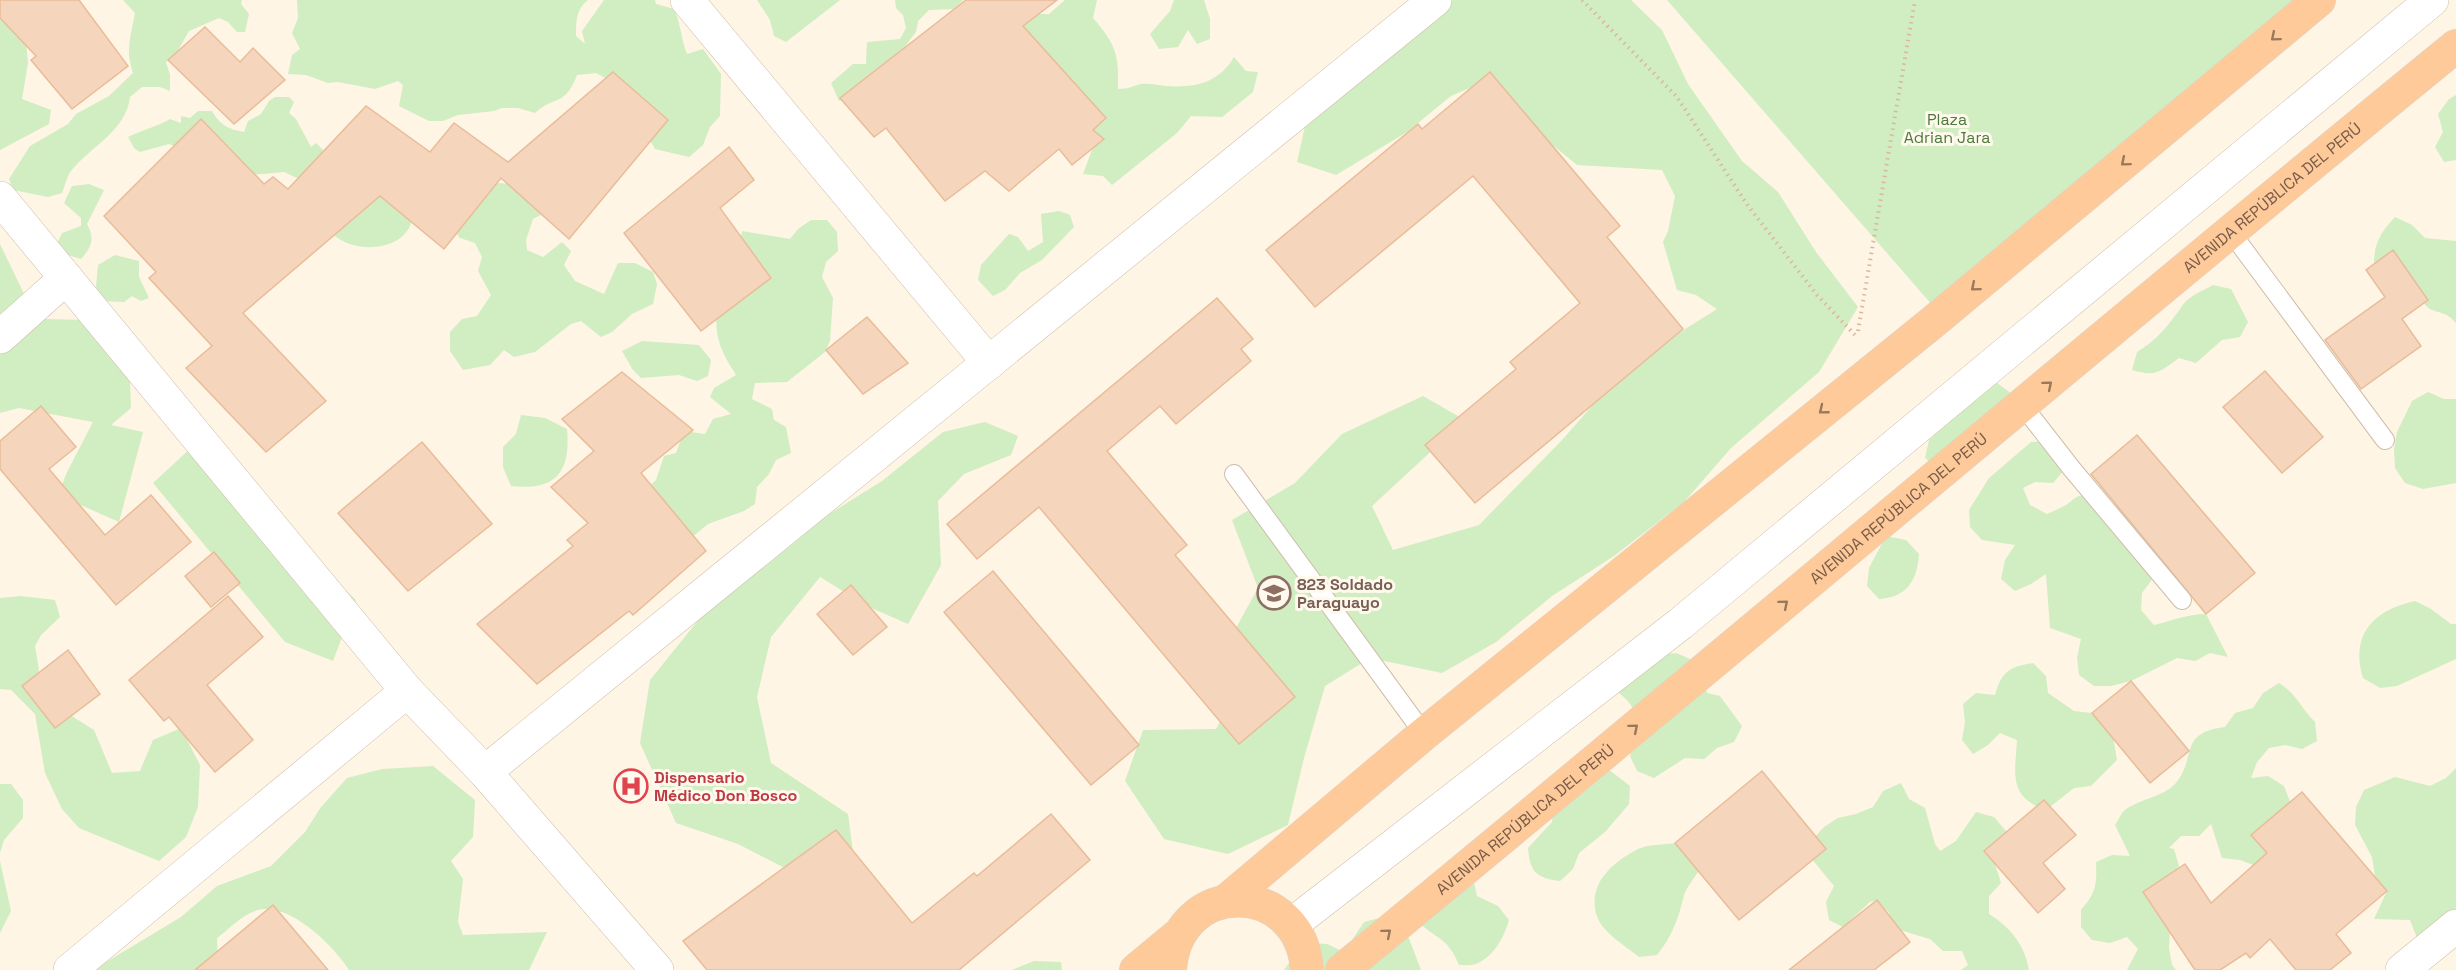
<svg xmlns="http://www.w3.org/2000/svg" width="2456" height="970" viewBox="0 0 2456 970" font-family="'Space Grotesk',sans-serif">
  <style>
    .green { fill: #d1edc2 }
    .building { fill: #f5d5bb; stroke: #e9bc9a; stroke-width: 1.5 }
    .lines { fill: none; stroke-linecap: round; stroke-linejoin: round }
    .service-casing { stroke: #d0bdaa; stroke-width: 20 }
    .minor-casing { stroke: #d0bdaa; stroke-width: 34 }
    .tertiary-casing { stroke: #d0bdaa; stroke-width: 34 }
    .trunk-casing { stroke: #dcd5cf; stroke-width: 34 }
    .path { stroke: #dab89d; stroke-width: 4; stroke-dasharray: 1.5 4.5; stroke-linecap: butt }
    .service { stroke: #fff; stroke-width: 18 }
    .minor { stroke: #fff; stroke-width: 33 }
    .tertiary { stroke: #fff; stroke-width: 33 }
    .trunk { stroke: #feca9a; stroke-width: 33 }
    .oneway { stroke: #9a785c }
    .labels { text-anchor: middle; stroke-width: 6; stroke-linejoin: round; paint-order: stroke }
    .park-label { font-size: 16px; fill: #4c7a3c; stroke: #fff9ed }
    .street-label { font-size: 16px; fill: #795c48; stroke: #fff9ed }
    .education-label { font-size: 16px; font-weight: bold; fill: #785e54; stroke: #fff9ed; text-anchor: start }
    .health-label { font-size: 16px; font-weight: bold; fill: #be3a42; stroke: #fff9ed; text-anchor: start }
  </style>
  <rect width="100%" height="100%" fill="#fef5e5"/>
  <g class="green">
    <path d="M123 0H242L241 4 249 14 245 32H237L228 22 219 18 189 31 177 52 166 62 170 75V91L160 87H142L130 97C126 131 91 146 71 171 67 176 65 186 62 193L48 197 13 190 9 179 30 146 68 124 76 114 109 96 133 73C125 48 131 37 135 13Z"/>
    <path d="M297 0H588C576 9 576 22 576 36L585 44 582 31 604 0H655L656 4 674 9C681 24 681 39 687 54L703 49 721 74 720 116 710 127 703 145 689 157 655 149 618 85 596 73 577 75C564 108 556 94 535 113L518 108H502L494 111 458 115 443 121H429L399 106 403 85 398 81 375 89 338 82 328 83 306 75 288 74 292 55 300 49 292 33 298 18Z"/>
    <polygon points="757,0 840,0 786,42 774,36 770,20"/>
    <polygon points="895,0 963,0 954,9 929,10 918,21 916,32 903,49 869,78 856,95 839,101 831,83 853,64 866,64 867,42 900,39 906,28 903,15 896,8"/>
    <path d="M1065 0H1097L1093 18C1116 45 1119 54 1118 89 1130 89 1132 86 1141 84 1148 83 1158 85 1165 86 1194 88 1218 84 1234 57L1246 71 1258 72 1253 92 1222 117 1191 116 1177 133 1112 185 1103 176 1083 174 1093 147 1016 42 1026 14H1049Z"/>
    <polygon points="1174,0 1204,0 1210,19 1210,39 1197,44 1188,30 1178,47 1159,49 1150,34 1170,11"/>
    <polygon points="1448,0 1631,0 1662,30 1688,84 1742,161 1778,192 1816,252 1858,307 1819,372 1731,448 1684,502 1614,556 1552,596 1496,642 1442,673 1370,658 1325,686 1304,758 1288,825 1228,854 1164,839 1125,781 1143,730 1216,729 1237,692 1237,626 1258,588 1232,520 1295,483 1342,434 1423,396 1465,420 1372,506 1393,550 1479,525 1562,440 1628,365 1717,309 1696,295 1677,290 1663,242 1668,231 1675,196 1662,170 1577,165 1544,138 1495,77 1451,96 1407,132 1336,175 1297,162 1307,117 1416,37"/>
    <polygon points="1667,0 2300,0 1933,306"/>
    <polygon points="0,12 26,41 28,63 22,99 51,110 49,124 0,150"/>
    <polygon points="2456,95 2456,160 2444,162 2435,147 2443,132 2438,114 2449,99"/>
    <path d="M275 97H289L294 102 289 113 296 119 311 147 316 143 324 151 336 155 414 210C412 215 412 223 409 228 396 252 354 252 335 236 318 222 304 199 297 178L284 172 251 175 169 144 140 152 134 148 128 137C140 131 161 125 170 119L181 123V116L190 118 198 111H212C220 125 228 129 244 132L248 121 261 114 269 101Z"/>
    <polygon points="497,183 515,184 548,211 533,219 526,240 527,250 543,257 562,242 571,251 564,265 575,281 604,294 618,263 635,263 653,272 657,284 653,304 632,314 612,332 601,337 581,321 571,324 535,352 514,357 504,350 490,365 463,370 450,351 450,332 462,319 477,316 491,295 478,271 482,257 475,243 460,238 445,220 471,188"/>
    <path d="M89 184 104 190 87 224C95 238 92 247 81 259L68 255 57 244 62 233 81 226V218L64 203 72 186Z"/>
    <polygon points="1059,211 1070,215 1074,227 1042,260 1020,273 1005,290 993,296 978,280 981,265 1009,234 1018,237 1028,251 1043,242 1041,214"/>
    <path d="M2395 217 2412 225 2425 238 2456 241V323C2440 303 2425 323 2417 283 2395 285 2389 280 2374 264 2374 243 2381 232 2395 217Z"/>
    <path d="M811 220H827L837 232 838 251 826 262 822 277 833 298 830 341 825 352 787 382 755 383 752 399 772 409 774 420 786 427 791 453 776 460 769 474 757 487 755 504 744 511 708 524 692 537 643 492 656 480 664 456 676 453 684 431 705 434 713 419 731 414 710 397 714 388 736 375C719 348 713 334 718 302L765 268 758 259 744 255 740 243 742 231 790 239 798 229Z"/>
    <polygon points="0,244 26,298 45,319 87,320 113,340 130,382 131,408 111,425 143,432 119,522 58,495 67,472 93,422 19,408 0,413"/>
    <polygon points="115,255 139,261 139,277 149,298 141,301 132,296 124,302 100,301 96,286 98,265"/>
    <path d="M2213 285 2231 289 2248 322 2240 337 2222 340 2196 363 2179 358C2160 372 2155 377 2132 370L2137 352C2157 340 2169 325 2182 306 2187 297 2204 290 2213 285Z"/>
    <polygon points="642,341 699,345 711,360 708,376 697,381 679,375 641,378 633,370 622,351"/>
    <polygon points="1997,383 2012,394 1938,468 1925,458 1929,440 1942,427 1956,393"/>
    <polygon points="2428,392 2444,399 2456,399 2456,483 2423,489 2405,483 2395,468 2394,449 2397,432 2412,401"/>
    <path d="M521 415 545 418 567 429C571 473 555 491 511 486L503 467V447L516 434Z"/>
    <polygon points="985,422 1018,436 1011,455 964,474 938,501 941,565 908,624 869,607 820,577 771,637 757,697 771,763 848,814 857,882 806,879 738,844 676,823 640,743 650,680 738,571 882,481 943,432"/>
    <path d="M2050 441 2064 470 2053 483 2035 482 2023 488 2030 505 2047 514C2053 511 2059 509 2064 506 2069 504 2074 497 2079 496 2112 487 2149 536 2160 562L2153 578 2142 593 2141 610 2154 625C2172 621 2187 614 2206 614L2228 657 2210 653 2195 661 2177 658 2131 681 2111 686H2094L2079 675 2077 658 2081 639 2050 628 2046 574 2031 584 2015 591 2001 579 2005 560 2015 545 1982 540 1970 527 1969 510 1989 478 2031 442Z"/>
    <polygon points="192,447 356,600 333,661 285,642 153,483"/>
    <path d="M1886 536 1906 540 1919 554C1917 581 1907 597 1879 599L1867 586 1869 568Z"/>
    <polygon points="21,596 55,600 60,617 41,635 35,646 39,670 35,688 59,708 94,730 112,773 140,771 153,740 181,728 200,765 198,807 186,837 159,861 79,828 62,809 45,773 35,714 11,690 0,689 0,598"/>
    <path d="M2415 601 2431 609 2451 624H2456V659L2397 686 2380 688 2363 678C2350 635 2373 610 2415 601Z"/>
    <path d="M1676 653C1700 662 1704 668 1707 693L1720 696 1742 726 1734 742 1717 748 1704 759 1685 758 1654 778 1637 771 1630 756C1637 726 1645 714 1618 692L1658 655Z"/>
    <path d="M2033 663 2046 676 2048 693 2074 711 2092 713 2111 725 2117 760 2091 786 2074 788 2046 810C2008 797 2015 774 2017 740L2000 733 1988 745 1973 754 1962 740 1965 722 1963 704 1976 693 1995 695C2002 671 2009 667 2033 663Z"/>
    <path d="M2279 683C2297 694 2300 707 2315 722L2317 741 2302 749 2285 745 2269 748 2257 762 2251 778 2268 776 2284 786 2291 804 2269 853 2256 866 2240 860 2222 858 2211 824 2199 836H2181L2169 848 2174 849 2179 866 2173 883 2169 948 2172 965 2176 970H2127L2138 949 2127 937 2110 943 2092 940 2081 927V910C2096 893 2097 885 2096 862L2112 855 2130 856 2115 825C2118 821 2121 813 2125 810 2139 799 2163 797 2175 784 2198 757 2177 733 2225 727L2235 713 2253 708 2263 693Z"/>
    <path d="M1599 762 1630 786 1629 804 1605 832 1579 853 1573 869 1560 881C1536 878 1530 872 1528 848L1552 822 1553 804Z"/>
    <path d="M433 766 475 800 473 837 451 861 463 879 458 922 463 935 547 932 529 970H349C334 946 287 899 255 911 242 915 228 930 217 938L218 970H93L181 917 217 886 271 866 305 832 321 807 347 778 382 769Z"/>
    <polygon points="2456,768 2456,932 2417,938 2410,920 2374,919 2387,891 2375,876 2372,857 2355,825 2356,807 2364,790 2395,777 2430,786 2446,778"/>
    <path d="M1901 783 1909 799 1925 808 1935 844 1940 851 1956 841 1976 812 1994 817 2006 831 2004 849 1995 864 2001 883 1989 896V914C2010 927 2025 945 2029 970H1961L1968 965 1962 951H1943L1930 939 1896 929 1889 913 1877 900 1870 902 1843 927 1829 920 1826 902 1834 886 1811 858V841L1824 827 1838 818 1856 814 1873 807 1883 791Z"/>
    <polygon points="0,784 11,784 23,800 23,818 4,840 0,853"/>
    <path d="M1675 843 1694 849 1702 866C1696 876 1685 888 1683 899 1678 920 1671 938 1657 955L1639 957C1627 947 1605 934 1598 919 1585 886 1611 863 1638 849 1648 844 1663 845 1675 843Z"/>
    <polygon points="0,861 11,911 0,933"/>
    <path d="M1473 878 1477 896 1498 906 1509 920C1504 937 1495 955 1478 963 1473 966 1465 965 1459 965 1446 932 1430 939 1413 915Z"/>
    <polygon points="1383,917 1408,936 1421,970 1284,970 1296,953 1310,943 1327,944 1344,952 1364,922"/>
    <polygon points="1034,961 1061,962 1062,970 1012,970"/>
  </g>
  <g class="building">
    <polygon points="0,0 79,0 128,66 72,109 31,60 36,56 0,18"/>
    <polygon points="966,0 1057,0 1023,26 1106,118 1093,130 1104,139 1072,165 1059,149 1009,191 985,171 945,201 886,128 874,137 840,98"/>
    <polygon points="205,27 240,62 253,48 285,80 234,124 168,60"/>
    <polygon points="613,72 668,120 569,239 501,178 444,249 380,196 243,313 326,401 266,452 186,368 212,346 149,278 156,272 104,216 201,119 264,184 273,177 288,189 366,106 430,152 454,123 508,162"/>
    <polygon points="1490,72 1620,226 1607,237 1683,329 1475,503 1425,445 1516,369 1510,362 1580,303 1473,176 1315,307 1266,250 1418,124 1422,129"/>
    <polygon points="729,147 754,180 720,208 771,278 701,331 624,233"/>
    <polygon points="2393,250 2428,300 2402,319 2421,346 2361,389 2325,340 2385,297 2366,270"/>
    <polygon points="1217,298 1253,339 1241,349 1251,361 1176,424 1160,406 1107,451 1187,545 1175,555 1295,697 1239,744 1039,507 977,559 947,524"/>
    <polygon points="867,317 908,363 863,394 826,350"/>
    <polygon points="2265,371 2323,437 2282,473 2223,407"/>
    <polygon points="622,372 693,430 641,473 706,551 633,615 629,611 537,684 477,624 573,546 567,540 588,523 551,487 594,451 562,419"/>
    <polygon points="41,406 76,447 49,469 105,535 151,495 191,542 116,605 0,469 0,441"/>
    <polygon points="2137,435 2255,573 2206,614 2091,474"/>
    <polygon points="422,442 492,524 408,591 338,513"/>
    <polygon points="214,552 240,583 211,607 185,576"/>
    <polygon points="993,571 1139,745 1091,785 944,612"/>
    <polygon points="851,585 887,627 853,655 817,614"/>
    <polygon points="228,596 263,637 207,685 253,740 215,772 169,717 164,721 129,680"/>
    <polygon points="68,650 100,694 55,728 22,686"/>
    <polygon points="2131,681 2189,751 2150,783 2092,713"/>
    <polygon points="1762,771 1826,849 1739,920 1675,843"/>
    <polygon points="2302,792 2387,891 2336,934 2351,953 2330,970 2296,970 2270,939 2250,958 2246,953 2220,970 2195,970 2143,892 2185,864 2211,903 2267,853 2251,835"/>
    <polygon points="2044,800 2076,835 2043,863 2065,889 2038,913 1984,851"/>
    <polygon points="1051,814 1090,860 959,970 707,970 683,941 836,830 912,923 974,873 977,876"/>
    <polygon points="1877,900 1910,942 1874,970 1789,970"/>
    <polygon points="273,905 328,970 195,970"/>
  </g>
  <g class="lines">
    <g class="service-casing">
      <g id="service">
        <polyline points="2230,231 2385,440"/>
        <polyline points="2023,406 2072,469 2182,600"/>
        <polyline points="1234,474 1424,734"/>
      </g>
    </g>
    <g class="minor-casing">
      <g id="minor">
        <polyline points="687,0 989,363"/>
        <polyline points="0,198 407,691 485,772 657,970"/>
        <polyline points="0,337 66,278"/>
        <polyline points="485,772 1435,0"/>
        <polyline points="70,970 407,691"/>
        <polyline points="2402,970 2456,926"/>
      </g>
    </g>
    <g class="tertiary-casing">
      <polyline id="tertiary" points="1291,925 1680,624 2432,0"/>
    </g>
    <g class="trunk-casing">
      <g id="trunk">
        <polyline points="1226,901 1424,734 1933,322 2319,0"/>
        <polyline points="1136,970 1177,936"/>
        <path d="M1170 970C1176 877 1301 878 1307 970"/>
        <path id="s1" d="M1342 970C1715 664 2082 351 2456 46"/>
      </g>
    </g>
    <g class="path">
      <polyline points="1582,0 1677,97 1746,203 1817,295 1855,335"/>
      <polyline points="1858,331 1915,0"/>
    </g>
    <use href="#service" class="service"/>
    <use href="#minor" class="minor"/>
    <use href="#tertiary" class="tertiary"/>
    <use href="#trunk" class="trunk"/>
  </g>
  <defs><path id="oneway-chevron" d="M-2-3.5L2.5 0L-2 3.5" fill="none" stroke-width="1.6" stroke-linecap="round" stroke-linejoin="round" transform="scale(1.5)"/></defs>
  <g class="oneway">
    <use href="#oneway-chevron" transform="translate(2275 37) rotate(140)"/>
    <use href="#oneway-chevron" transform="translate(2125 162) rotate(140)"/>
    <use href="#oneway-chevron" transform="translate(1975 287) rotate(140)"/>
    <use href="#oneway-chevron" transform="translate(2048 385) rotate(-40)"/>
    <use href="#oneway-chevron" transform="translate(1823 410) rotate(141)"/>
    <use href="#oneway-chevron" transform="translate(1784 604) rotate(-40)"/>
    <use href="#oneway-chevron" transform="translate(1634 728) rotate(-40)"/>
    <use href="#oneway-chevron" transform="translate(1387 933) rotate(-40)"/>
  </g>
  <defs>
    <g id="school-ring" transform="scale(1.725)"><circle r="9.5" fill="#fff9ed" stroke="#8d6e63" stroke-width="1.5"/><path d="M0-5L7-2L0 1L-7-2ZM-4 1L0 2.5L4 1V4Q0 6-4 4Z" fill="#8d6e63"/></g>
    <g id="hospital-ring" transform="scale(1.725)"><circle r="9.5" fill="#fff9ed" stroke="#e0444e" stroke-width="1.5"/><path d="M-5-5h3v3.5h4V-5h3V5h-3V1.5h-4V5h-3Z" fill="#e0444e"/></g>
  </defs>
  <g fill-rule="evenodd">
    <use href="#school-ring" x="1274" y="593"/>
    <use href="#hospital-ring" x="631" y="786"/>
  </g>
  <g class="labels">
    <g class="park-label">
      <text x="1947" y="125">Plaza<tspan x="1947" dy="18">Adrian Jara</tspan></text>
    </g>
    <g class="street-label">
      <text dy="6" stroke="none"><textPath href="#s1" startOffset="1209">AVENIDA REPÚBLICA DEL PERÚ</textPath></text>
      <text dy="6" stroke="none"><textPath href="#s1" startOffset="723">AVENIDA REPÚBLICA DEL PERÚ</textPath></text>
      <text dy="6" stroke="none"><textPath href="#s1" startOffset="237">AVENIDA REPÚBLICA DEL PERÚ</textPath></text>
    </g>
    <g class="education-label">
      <text x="1297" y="590">823 Soldado<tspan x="1297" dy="18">Paraguayo</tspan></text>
    </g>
    <g class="health-label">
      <text x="654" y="783">Dispensario<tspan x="654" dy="18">Médico Don Bosco</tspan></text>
    </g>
  </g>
</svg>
